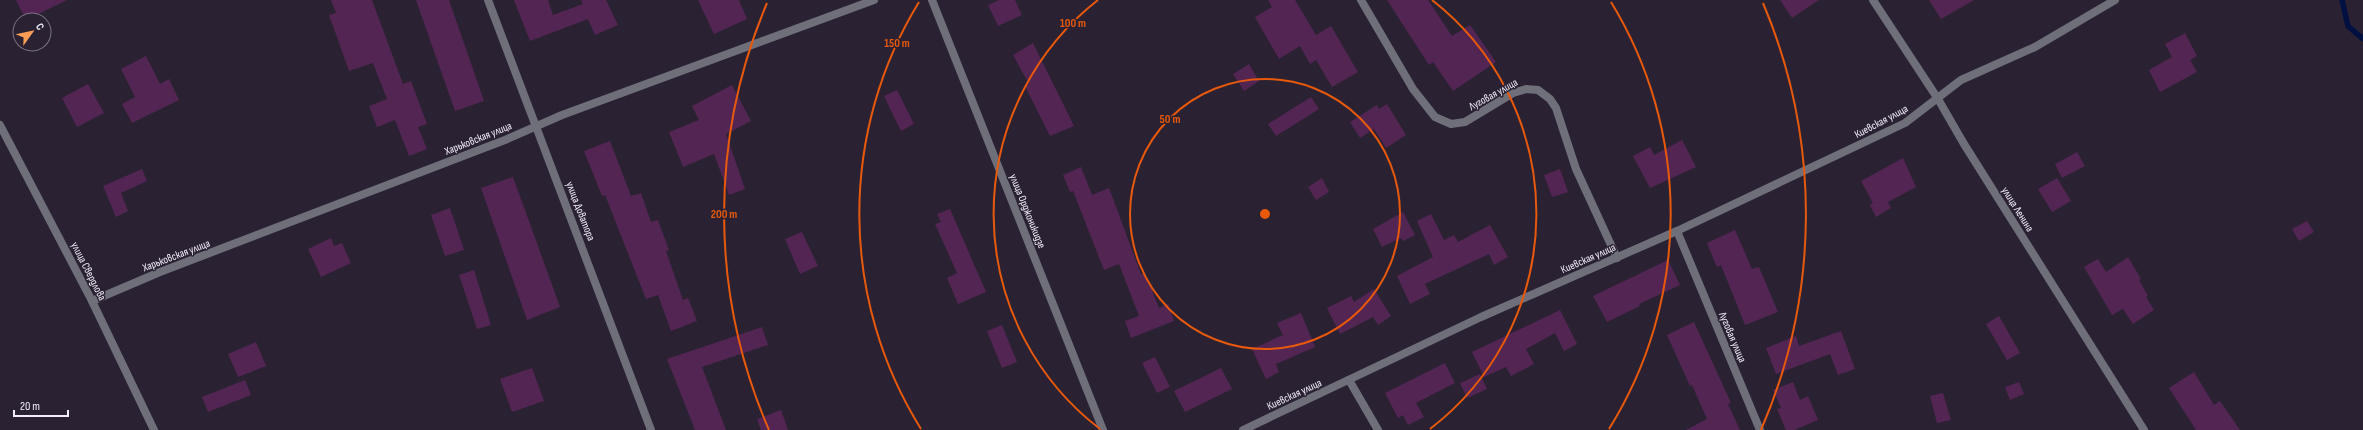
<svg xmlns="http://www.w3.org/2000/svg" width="2363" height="430" viewBox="0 0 2363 430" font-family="'Sofia Sans Condensed',sans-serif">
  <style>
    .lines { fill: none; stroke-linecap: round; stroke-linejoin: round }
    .stream { stroke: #001040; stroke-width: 5.5 }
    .building { fill: #532553 }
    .minor { stroke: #6f6f79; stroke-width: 8 }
    .ring { fill: none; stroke: #e8590c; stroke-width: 2 }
    .labels { text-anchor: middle; stroke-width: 3; stroke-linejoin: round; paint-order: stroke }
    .street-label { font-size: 11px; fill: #f3eef9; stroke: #2a2233 }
    .centre { fill: #e8590c; stroke: #2a2233; stroke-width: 2 }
    .ring-label { font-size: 12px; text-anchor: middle; font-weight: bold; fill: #e8590c; stroke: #2a2233; stroke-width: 3; stroke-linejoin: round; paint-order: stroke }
  </style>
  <rect width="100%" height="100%" fill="#2a2233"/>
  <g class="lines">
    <polyline class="stream" points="2342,0 2348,26 2363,39"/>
  </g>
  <g class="building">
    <polygon points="16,0 67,0 26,20"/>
    <polygon points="331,0 372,0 403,84 411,81 427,124 418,127 427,149 409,156 395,120 377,127 369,106 387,99 373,63 349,71 329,15 336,13"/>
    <polygon points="416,0 449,0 484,101 455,111"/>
    <polygon points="514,0 548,0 553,15 583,4 581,0 606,0 618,25 595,35 588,19 530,41"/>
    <polygon points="698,0 739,0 747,19 714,34"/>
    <polygon points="999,0 1015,0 1022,15 998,26 988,5"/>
    <polygon points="1268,0 1295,0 1316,35 1331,26 1358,72 1332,87 1316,60 1310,64 1300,46 1279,59 1255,17 1272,7"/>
    <polygon points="1387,0 1428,0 1452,36 1470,25 1496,62 1453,91 1433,62 1429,65"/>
    <polygon points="1780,0 1819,0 1792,18"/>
    <polygon points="1929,0 1974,0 1941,19"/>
    <polygon points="2185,33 2197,56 2190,60 2197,72 2160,92 2149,70 2172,57 2165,44"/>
    <polygon points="1033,43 1074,126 1050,136 1025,86 1029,84 1013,55"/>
    <polygon points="146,56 160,84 169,79 179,100 132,123 122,104 135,97 121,69"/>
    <polygon points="1249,64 1259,81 1244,91 1233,74"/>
    <polygon points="88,84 104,113 77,127 62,98"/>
    <polygon points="732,85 751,121 726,134 745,189 729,195 714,154 683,167 669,132 699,120 692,106"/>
    <polygon points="897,90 914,124 901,131 884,96"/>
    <polygon points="1311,97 1319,109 1276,136 1268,124"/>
    <polygon points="1387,104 1406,135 1386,148 1374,129 1360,138 1350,122 1377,105 1379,109"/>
    <polygon points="1682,140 1696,167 1650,188 1633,156 1650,147 1654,155"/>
    <polygon points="610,141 631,196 641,193 651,222 658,220 669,250 666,251 683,300 688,298 697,321 671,331 658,295 646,299 605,195 602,196 584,151"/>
    <polygon points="2077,152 2085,166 2062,178 2055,164"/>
    <polygon points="1903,158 1916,187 1888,202 1891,208 1876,217 1870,205 1873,203 1861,181"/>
    <polygon points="1081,167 1092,195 1109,188 1141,274 1145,273 1159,308 1168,304 1174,321 1131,338 1125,321 1139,316 1119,264 1104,270 1073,191 1070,192 1063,175"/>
    <polygon points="142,169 147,181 121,193 128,211 116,217 103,186"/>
    <polygon points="1560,169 1568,192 1552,197 1544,175"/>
    <polygon points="513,177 560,307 527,320 481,188"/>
    <polygon points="1322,178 1329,192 1316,200 1308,187"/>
    <polygon points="2057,178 2071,201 2052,212 2038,189"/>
    <polygon points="450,208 464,250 445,256 431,215"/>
    <polygon points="950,209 986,292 958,304 947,278 957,273 935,224 941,222 937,214"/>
    <polygon points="1403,212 1415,235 1403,241 1401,238 1382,247 1373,229"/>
    <polygon points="1431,214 1444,240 1454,235 1458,242 1490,225 1508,257 1494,265 1489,254 1425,284 1430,294 1410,304 1397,276 1433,257 1417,221"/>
    <polygon points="2307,221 2314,232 2299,241 2292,229"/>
    <polygon points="1735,230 1752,269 1759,267 1778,312 1745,325 1721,265 1717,267 1707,243"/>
    <polygon points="802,232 818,266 800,274 785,239"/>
    <polygon points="331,238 334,246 342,243 351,263 321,277 308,249"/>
    <polygon points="2128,257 2141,279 2139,280 2148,296 2146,297 2154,310 2133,324 2123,309 2112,315 2084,267 2098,259 2106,272"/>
    <polygon points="1668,260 1680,285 1639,304 1640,306 1607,322 1593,296"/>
    <polygon points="474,270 491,325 477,329 459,275"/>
    <polygon points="1374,289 1391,316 1378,325 1373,317 1340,334 1327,308 1351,296 1354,302"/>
    <polygon points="1560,310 1577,344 1564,351 1555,333 1526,349 1534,364 1511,376 1506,367 1484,377 1472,352"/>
    <polygon points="1301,313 1315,347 1276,364 1279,372 1266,379 1252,349 1283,335 1277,323"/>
    <polygon points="1999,316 2020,353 2007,360 1986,324"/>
    <polygon points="1694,322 1731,403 1728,404 1740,430 1686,430 1707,419 1692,385 1690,386 1667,335"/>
    <polygon points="1002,325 1017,362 1002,368 987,331"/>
    <polygon points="762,327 768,345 702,367 726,430 695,430 667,359"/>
    <polygon points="1841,331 1855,369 1838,375 1830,354 1776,374 1766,348 1796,336 1799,346"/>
    <polygon points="256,342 266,366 238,377 228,354"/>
    <polygon points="1155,357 1170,387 1157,393 1142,363"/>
    <polygon points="1445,363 1455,383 1416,403 1424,417 1408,425 1403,415 1398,418 1385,393"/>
    <polygon points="532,368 544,401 512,412 500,379"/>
    <polygon points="1221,368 1232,389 1185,412 1174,391"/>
    <polygon points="2194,372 2214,405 2220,401 2240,430 2196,430 2169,388"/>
    <polygon points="1480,374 1487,389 1467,398 1460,383"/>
    <polygon points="245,380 251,395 208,412 202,397"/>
    <polygon points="1793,382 1800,400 1808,396 1818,420 1794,430 1786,430 1777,409 1781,408 1773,390"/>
    <polygon points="2019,382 2024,394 2010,400 2005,387"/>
    <polygon points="1943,393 1951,420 1937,423 1930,396"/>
    <polygon points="781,410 788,430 761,430 757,419"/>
  </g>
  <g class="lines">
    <g class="minor">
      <polyline points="488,0 651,430"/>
      <polyline points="932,0 1103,430"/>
      <polyline points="1361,0 1413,89 1435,117 1451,124 1465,122 1513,93 1526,89 1538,90 1550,99 1556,108 1576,169 1617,258"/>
      <polyline points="1873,0 1938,99 1964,144 2144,430"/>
      <polyline points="0,125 92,301 154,430"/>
      <polyline points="1677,231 1760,430"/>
      <polyline points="92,301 160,272 505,140 562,115 874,0"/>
      <polyline points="1349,380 1378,430"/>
      <polyline points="1243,430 1481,317 1677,231 1905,123 1961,80 2035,47 2115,0"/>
    </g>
  </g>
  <g class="ring">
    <circle cx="1265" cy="214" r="135"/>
    <path d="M1100 429A271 271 0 0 1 1098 0M1432 0A271 271 0 0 1 1430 429"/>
    <path d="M921 429A406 406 0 0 1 919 2M1611 2A406 406 0 0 1 1609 429"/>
    <path d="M769 430A541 541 0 0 1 767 3M1763 3A541 541 0 0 1 1761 430"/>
  </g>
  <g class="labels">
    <g class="street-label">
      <text transform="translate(1493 94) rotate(-29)" y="4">Луговая улица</text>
      <text transform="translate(1881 121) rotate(-28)" y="4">Киевская улица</text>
      <text transform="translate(478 138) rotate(-22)" y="4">Харьковская улица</text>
      <text transform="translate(2018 209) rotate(58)" y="4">улица Ленина</text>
      <text transform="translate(581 211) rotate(69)" y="4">улица Доватора</text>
      <text transform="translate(1028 211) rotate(68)" y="4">улица Орджоникидзе</text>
      <text transform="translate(176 255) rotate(-21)" y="4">Харьковская улица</text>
      <text transform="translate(1588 258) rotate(-24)" y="4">Киевская улица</text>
      <text transform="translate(89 271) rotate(63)" y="4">улица Свердлова</text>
      <text transform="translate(1733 337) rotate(67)" y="4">Луговая улица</text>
      <text transform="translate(1294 394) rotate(-25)" y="4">Киевская улица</text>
    </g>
  </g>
  <circle cx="1265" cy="214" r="6" class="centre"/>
  <g class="ring-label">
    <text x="1073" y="27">100 m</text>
    <text x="897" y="47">150 m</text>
    <text x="1170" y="123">50 m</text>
    <text x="724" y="218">200 m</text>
  </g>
  <g transform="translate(32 32) rotate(57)"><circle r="19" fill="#2a2233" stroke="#7a7482"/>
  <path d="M0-3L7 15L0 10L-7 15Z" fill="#fd9d55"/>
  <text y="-6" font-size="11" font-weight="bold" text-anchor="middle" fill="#f3eef9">С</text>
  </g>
  <path d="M14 410v6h54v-6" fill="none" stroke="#f3eef9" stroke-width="2"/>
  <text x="20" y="410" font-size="12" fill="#f3eef9" stroke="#2a2233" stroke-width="3" paint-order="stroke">20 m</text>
</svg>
